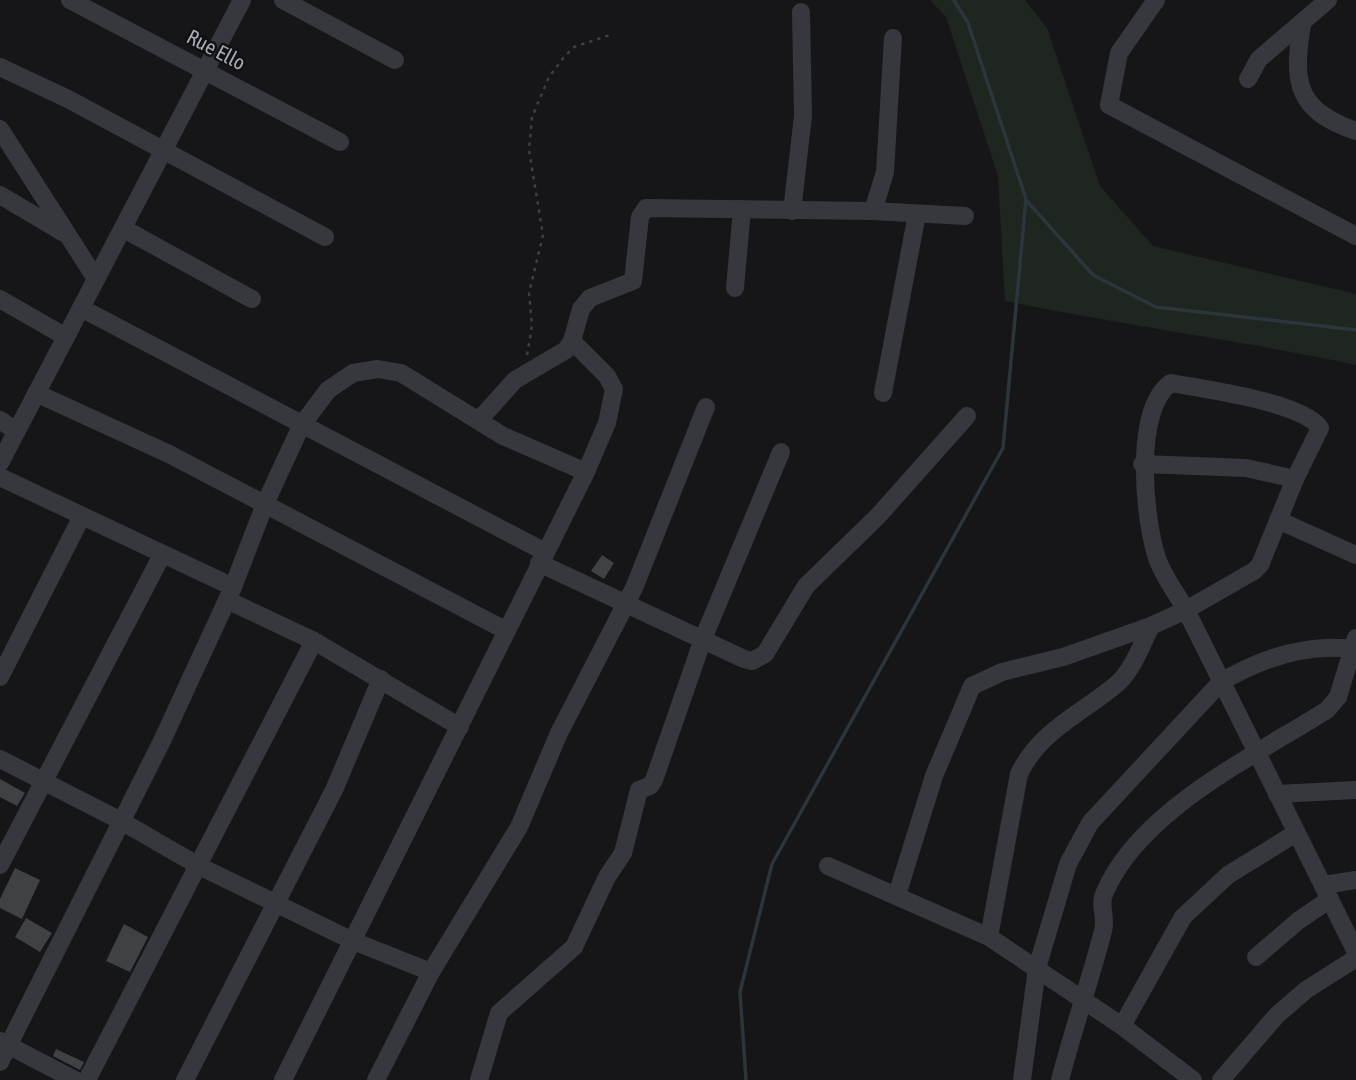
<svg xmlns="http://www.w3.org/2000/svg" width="1356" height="1080" viewBox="0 0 1356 1080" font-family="'Asap Condensed',sans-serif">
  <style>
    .green { fill: #1e261f }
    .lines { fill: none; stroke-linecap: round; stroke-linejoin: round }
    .stream { stroke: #2c353c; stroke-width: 3.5 }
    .building { fill: #404145 }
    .path { stroke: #3d3f44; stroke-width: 2.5; stroke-dasharray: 3.5 5; stroke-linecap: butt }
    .minor { stroke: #37383d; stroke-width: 18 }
    .labels { text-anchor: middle; stroke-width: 5; stroke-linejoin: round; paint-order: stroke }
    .street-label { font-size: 21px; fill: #a8adb8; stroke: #111113 }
  </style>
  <rect width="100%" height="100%" fill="#161618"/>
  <path class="green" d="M930 0H1025L1047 28 1100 186 1153 246 1356 294V365C1239 340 1122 325 1005 301L998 176 946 17Z"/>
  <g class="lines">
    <g class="stream">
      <polyline points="1026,200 1093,275 1156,307 1356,330"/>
      <polyline points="746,1080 740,992 772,864 1003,448 1026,199 968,23 954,0"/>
    </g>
  </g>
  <g class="building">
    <polygon points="602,555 614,563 604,579 591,571"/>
    <polygon points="0,779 25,793 17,806 0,797"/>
    <polygon points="15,868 40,880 22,919 0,908 0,899"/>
    <polygon points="26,918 52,933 40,952 15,937"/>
    <polygon points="124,924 148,937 130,972 106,961"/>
    <polygon points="56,1049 84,1062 80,1070 53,1056"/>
  </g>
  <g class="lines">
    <polyline class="path" points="527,355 532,326 529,293 543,235 529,150 532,117 549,77 564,57 574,47 613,34"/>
    <g class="minor">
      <polyline points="70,0 340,142"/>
      <polyline points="283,0 395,60"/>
      <polyline points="1156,0 1119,53 1109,105 1356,236"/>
      <path d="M1302 25C1292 83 1297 111 1356 131"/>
      <polyline points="0,67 68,99 325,237"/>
      <polyline points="1248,79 1259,59 1328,0"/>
      <polyline points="0,129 96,279"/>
      <polyline points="0,195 64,233"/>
      <polyline points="792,211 803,116 801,12"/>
      <polyline points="873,211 885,172 893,38"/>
      <polyline points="124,229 252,299"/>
      <polyline points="735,288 742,209"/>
      <polyline points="0,299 66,337"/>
      <polyline points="81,308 545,552"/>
      <polyline points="36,393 169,454 505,630"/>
      <polyline points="883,393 917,214"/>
      <polyline points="0,420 16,431"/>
      <polyline points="479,420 515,380 566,350 572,341 581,309 590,298 633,281 640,217 646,208 873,211 965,216"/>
      <polyline points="0,463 242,0"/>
      <polyline points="1142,464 1246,468 1295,479"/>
      <polyline points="0,477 233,587"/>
      <polyline points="1278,520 1356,555"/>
      <polyline points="539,563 744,659 752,661 765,654 806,586 878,516 967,416"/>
      <polyline points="227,600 314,641 460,727"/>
      <polyline points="0,677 81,518"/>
      <polyline points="0,759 121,821 199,866 353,941 431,972"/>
      <polyline points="1277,794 1356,790"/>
      <polyline points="0,865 162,555"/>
      <polyline points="828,866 989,937 1122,1026 1193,1080"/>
      <polyline points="1324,885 1356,880"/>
      <path d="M897 895 934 776 972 686 1002 672 1063 657 1151 626 1186 610 1254 571 1260 565 1295 479 1320 428C1302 402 1203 389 1171 383 1133 409 1144 518 1157 558 1163 576 1177 594 1186 610L1356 952"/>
      <path d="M989 937 1019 774C1040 730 1083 713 1118 683 1133 669 1142 644 1151 626"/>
      <polyline points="1256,957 1298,921 1330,899"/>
      <polyline points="1122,1026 1183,917 1228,875 1296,833"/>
      <polyline points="0,1041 75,1080"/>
      <polyline points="0,1062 161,743 233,587 265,504 301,426 328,390 353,373 378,369 401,373 503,436 586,472"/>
      <polyline points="87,1080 314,641"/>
      <polyline points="185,1080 334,790 381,679"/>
      <polyline points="283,1080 586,472 607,423 614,389 607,376 572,341"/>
      <polyline points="376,1080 431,972 519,827 559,733 634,588 706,407"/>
      <polyline points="479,1080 499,1013 574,947 607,877 623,853 639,790 650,786 654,780 703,639 781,452"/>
      <path d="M1022 1080 1037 968 1068 864 1090 823 1221 682C1262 658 1306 643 1353 649"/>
      <path d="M1060 1080C1073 1030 1090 981 1103 931 1107 918 1099 906 1104 894 1139 810 1253 757 1327 710L1338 697 1356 638"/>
      <polyline points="1221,1080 1277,1015 1306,990 1356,958"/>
    </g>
  </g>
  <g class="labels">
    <g class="street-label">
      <text transform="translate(216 50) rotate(28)" y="7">Rue Ello</text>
    </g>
  </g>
</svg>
